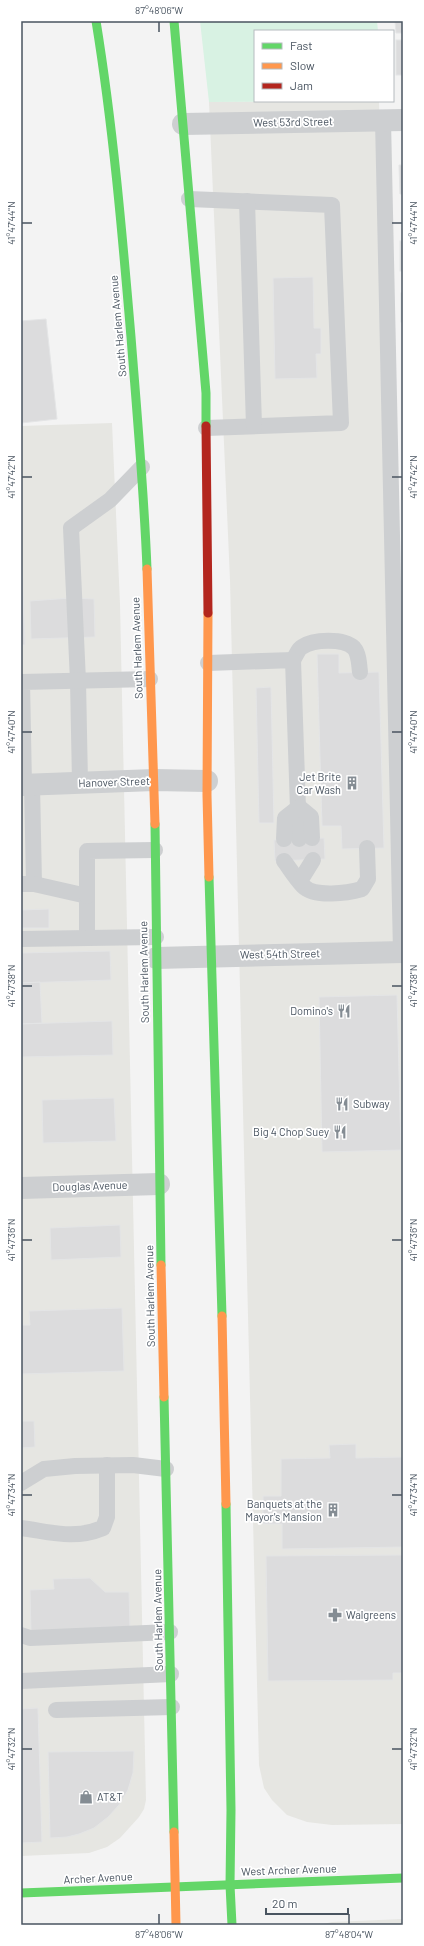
<svg xmlns="http://www.w3.org/2000/svg" width="424" height="1946" viewBox="0 0 424 1946" font-family="Barlow,sans-serif">
  <style>
    .commercial { fill: #e6e6e2 }
    .green { fill: #d8f2e3 }
    .building { fill: #dcdcdd; stroke: #e4e5e6 }
    .lines { fill: none; stroke-linecap: round; stroke-linejoin: round }
    .lane { stroke: #cdcfd1; stroke-width: 16 }
    .street { stroke: #cdcfd1; stroke-width: 22 }
    .fast { stroke: #63d668; stroke-width: 9 }
    .slow { stroke: #ff974d; stroke-width: 9 }
    .jam { stroke: #b3261e; stroke-width: 9 }
    .ticks { fill: none; stroke: #495460; stroke-width: 1.5 }
    .labels { text-anchor: middle; stroke-width: 3.5; stroke-linejoin: round; paint-order: stroke }
    .street-label { font-size: 11px; fill: #495460; stroke: #fff }
    .poi-label { font-size: 11px; fill: #495460; stroke: #fff; text-anchor: end }
    .neatline { fill: none; stroke: #495460; stroke-width: 1.5 }
    .ticks-label { font-size: 10px; text-anchor: middle; fill: #495460 }
  </style>
  <rect width="100%" height="100%" fill="#f3f3f3"/>
  <g class="commercial">
    <polygon points="379,101 403,1008 403,1824 332,1825 307,1822 287,1815 272,1800 264,1788 259,1765 230,580 209,102"/>
    <polygon points="112,423 120,604 146,1800 144,1809 139,1817 120,1838 107,1847 89,1853 21,1856 21,426"/>
    <polygon points="403,1919 403,1925 319,1925 332,1922"/>
  </g>
  <polygon class="green" points="200,21 377,21 378,31 255,31 255,101 379,101 209,102"/>
  <g class="building">
    <polygon points="395,21 403,21 403,33 396,33"/>
    <rect x="396" y="40" width="7" height="35"/>
    <polygon points="399,165 403,165 403,194 400,194"/>
    <rect x="400" y="241" width="3" height="30"/>
    <polygon points="313,277 314,328 321,328 321,354 316,354 317,378 275,379 273,278"/>
    <rect x="401" y="293" width="2" height="29"/>
    <polygon points="46,319 57,419 21,423 21,321"/>
    <polygon points="21,538 25,645 21,645"/>
    <polygon points="71,598 94,599 95,637 31,639 30,601"/>
    <polygon points="317,654 339,654 339,673 379,672 384,848 342,849 341,826 322,826"/>
    <polygon points="271,687 274,823 259,823 256,688"/>
    <polygon points="324,838 325,859 275,861 274,840"/>
    <polygon points="49,909 49,928 21,928 21,910"/>
    <polygon points="110,951 111,980 21,983 21,953"/>
    <polygon points="40,982 42,1023 21,1024 21,983"/>
    <polygon points="397,995 401,1150 322,1152 319,997"/>
    <polygon points="112,1021 113,1055 21,1057 21,1024"/>
    <polygon points="114,1098 116,1141 43,1143 42,1100"/>
    <polygon points="120,1225 121,1257 51,1260 50,1228"/>
    <polygon points="122,1308 124,1371 21,1374 21,1325 30,1325 29,1311"/>
    <polygon points="21,1421 34,1421 35,1447 21,1448"/>
    <polygon points="356,1444 356,1458 403,1457 403,1547 282,1549 282,1524 263,1524 263,1496 281,1496 281,1459 330,1458 329,1445"/>
    <polygon points="403,1555 403,1673 393,1673 393,1680 268,1681 266,1556"/>
    <polygon points="90,1578 105,1592 129,1592 130,1629 31,1632 30,1590 54,1589 53,1579"/>
    <polygon points="38,1708 42,1842 21,1843 21,1709"/>
    <polygon points="134,1751 133,1773 128,1790 119,1805 108,1817 94,1828 79,1834 67,1837 50,1838 48,1752"/>
  </g>
  <g class="lines">
    <g class="lane">
      <polyline points="383,120 401,952"/>
      <polyline points="189,199 332,205 341,423 206,428"/>
      <polyline points="247,201 254,426"/>
      <path d="M293 660C296 656 298 649 302 647 313 639 344 638 354 648 359 654 359 664 360 672"/>
      <polyline points="208,663 293,660 299,839"/>
      <polyline points="80,783 78,681 71,528 110,500 142,467"/>
      <polyline points="32,784 34,884"/>
      <polyline points="24,785 22,682 150,679"/>
      <polyline points="299,807 311,817 312,838"/>
      <polyline points="284,839 285,818 299,807"/>
      <path d="M284 861C290 869 296 879 303 886 315 898 348 893 362 889L368 879 367 848"/>
      <polyline points="300,881 313,860"/>
      <polyline points="21,884 34,884 87,896 87,938"/>
      <polyline points="87,896 87,851 155,850"/>
      <polyline points="21,939 156,937"/>
      <polyline points="21,1483 44,1469 75,1466 133,1465 166,1469"/>
      <path d="M21 1528C51 1532 74 1540 103 1528L107 1517V1465"/>
      <polyline points="21,1635 30,1638 170,1632"/>
      <polyline points="21,1681 171,1674"/>
      <polyline points="56,1710 172,1707"/>
    </g>
    <g class="street">
      <polyline points="183,124 403,120"/>
      <polyline points="21,785 154,780 207,781"/>
      <polyline points="156,958 403,952"/>
      <polyline points="21,1188 159,1184"/>
    </g>
    <g class="fast">
      <path d="M96 21C113 126 122 231 131 337 137 414 144 491 147 569"/>
      <polyline points="174,21 206,393 206,426"/>
      <polyline points="155,824 161,1265"/>
      <polyline points="209,877 222,1316"/>
      <polyline points="164,1397 174,1832"/>
      <polyline points="226,1504 231,1810 230,1885 232,1925"/>
      <polyline points="21,1893 403,1878"/>
    </g>
    <g class="slow">
      <polyline points="147,569 155,824"/>
      <polyline points="208,613 207,795 209,877"/>
      <polyline points="161,1265 164,1397"/>
      <polyline points="222,1316 226,1504"/>
      <polyline points="174,1832 176,1925"/>
    </g>
    <polyline class="jam" points="206,426 208,613"/>
  </g>
  <path class="ticks" d="M159 22V32M22 223H32M392 223H402M22 477H32M392 477H402M22 732H32M392 732H402M22 986H32M392 986H402M22 1240H32M392 1240H402M22 1495H32M392 1495H402M22 1749H32M392 1749H402M159 1914V1924M349 1914V1924"/>
  <defs>
    <g id="building-bare" transform="scale(1.08)"><path d="M-4-6H4V6H1V3H-1V6H-4ZM-2.5-4.3h1.7v1.8h-1.7ZM.8-4.3h1.7v1.8H.8ZM-2.5-1h1.7V.8h-1.7ZM.8-1h1.7V.8H.8Z" fill="#848c93" stroke="#fff" stroke-width="2.5" paint-order="stroke"/></g>
    <g id="restaurant-bare" transform="scale(1.08)"><path d="M-5-6h1v4h1v-4h1v4h1v-4h1v5L-1.5 .5V6h-2V.5L-5-1ZM5-6V6H3V1.5H1.5Q1.5-4 5-6Z" fill="#848c93" stroke="#fff" stroke-width="2.5" paint-order="stroke"/></g>
    <g id="pharmacy-bare" transform="scale(1.08)"><path d="M-2-6h4v4h4v4h-4v4h-4v-4h-4v-4h4Z" fill="#848c93" stroke="#fff" stroke-width="2.5" paint-order="stroke"/></g>
    <g id="shop-bare" transform="scale(1.08)"><path d="M-5-2.5h2.3a2.7 3.5 0 0 1 5.4 0H5L5.5 6h-11ZM-1.5-2.5h3a1.5 2.3 0 0 0-3 0Z" fill="#848c93" stroke="#fff" stroke-width="2.5" paint-order="stroke"/></g>
  </defs>
  <g fill-rule="evenodd">
    <use href="#building-bare" x="352" y="783"/>
    <use href="#restaurant-bare" x="344" y="1011"/>
    <use href="#restaurant-bare" x="342" y="1104"/>
    <use href="#restaurant-bare" x="340" y="1132"/>
    <use href="#building-bare" x="333" y="1510"/>
    <use href="#pharmacy-bare" x="335" y="1615"/>
    <use href="#shop-bare" x="86" y="1797"/>
  </g>
  <g class="labels">
    <g class="street-label">
      <text transform="translate(293 122) rotate(-1)" y="4">West 53rd Street</text>
      <text transform="translate(118 326) rotate(-95)" y="4">South Harlem Avenue</text>
      <text transform="translate(137 648) rotate(-92)" y="4">South Harlem Avenue</text>
      <text transform="translate(114 782) rotate(-2)" y="4">Hanover Street</text>
      <text transform="translate(280 954) rotate(-1)" y="4">West 54th Street</text>
      <text transform="translate(144 972) rotate(-91)" y="4">South Harlem Avenue</text>
      <text transform="translate(90 1186) rotate(-2)" y="4">Douglas Avenue</text>
      <text transform="translate(150 1296) rotate(-91)" y="4">South Harlem Avenue</text>
      <text transform="translate(158 1620) rotate(-91)" y="4">South Harlem Avenue</text>
      <text transform="translate(289 1870) rotate(-2)" y="4">West Archer Avenue</text>
      <text transform="translate(98 1878) rotate(-3)" y="4">Archer Avenue</text>
    </g>
    <g class="poi-label">
      <text x="341" y="781">Jet Brite<tspan x="341" dy="13">Car Wash</tspan></text>
      <text x="333" y="1015">Domino's</text>
      <text x="353" y="1108" text-anchor="start">Subway</text>
      <text x="329" y="1136">Big 4 Chop Suey</text>
      <text x="322" y="1508">Banquets at the<tspan x="322" dy="13">Mayor's Mansion</tspan></text>
      <text x="346" y="1619" text-anchor="start">Walgreens</text>
      <text x="97" y="1801" text-anchor="start">AT&amp;T</text>
    </g>
  </g>
  <rect width="424" height="1946" fill="none" stroke="#ffffff" stroke-width="44"/>
  <rect x="254" y="30" width="140" height="72" fill="#ffffff" stroke="#b6bbbf"/>
  <rect x="262" y="43" width="20" height="6" fill="#63d668" stroke="#b6bbbf"/>
  <text x="290" y="50" font-size="12" fill="#495460">Fast</text>
  <rect x="262" y="63" width="20" height="6" fill="#ff974d" stroke="#b6bbbf"/>
  <text x="290" y="70" font-size="12" fill="#495460">Slow</text>
  <rect x="262" y="83" width="20" height="6" fill="#b3261e" stroke="#b6bbbf"/>
  <text x="290" y="90" font-size="12" fill="#495460">Jam</text>
  <path d="M266 1908v6h82v-6" fill="none" stroke="#495460" stroke-width="2"/>
  <text x="272" y="1908" font-size="12" fill="#495460" stroke="#ffffff" stroke-width="3" paint-order="stroke">20 m</text>
  <rect x="22" y="22" width="380" height="1902" class="neatline"/>
  <g class="ticks-label">
    <text x="159" y="14">87°48'06"W</text>
    <text transform="translate(11 223) rotate(-90)" y="4">41°47'44"N</text>
    <text transform="translate(413 223) rotate(-90)" y="4">41°47'44"N</text>
    <text transform="translate(11 477) rotate(-90)" y="4">41°47'42"N</text>
    <text transform="translate(413 477) rotate(-90)" y="4">41°47'42"N</text>
    <text transform="translate(11 732) rotate(-90)" y="4">41°47'40"N</text>
    <text transform="translate(413 732) rotate(-90)" y="4">41°47'40"N</text>
    <text transform="translate(11 986) rotate(-90)" y="4">41°47'38"N</text>
    <text transform="translate(413 986) rotate(-90)" y="4">41°47'38"N</text>
    <text transform="translate(11 1240) rotate(-90)" y="4">41°47'36"N</text>
    <text transform="translate(413 1240) rotate(-90)" y="4">41°47'36"N</text>
    <text transform="translate(11 1495) rotate(-90)" y="4">41°47'34"N</text>
    <text transform="translate(413 1495) rotate(-90)" y="4">41°47'34"N</text>
    <text transform="translate(11 1749) rotate(-90)" y="4">41°47'32"N</text>
    <text transform="translate(413 1749) rotate(-90)" y="4">41°47'32"N</text>
    <text x="159" y="1938">87°48'06"W</text>
    <text x="349" y="1938">87°48'04"W</text>
  </g>
</svg>
